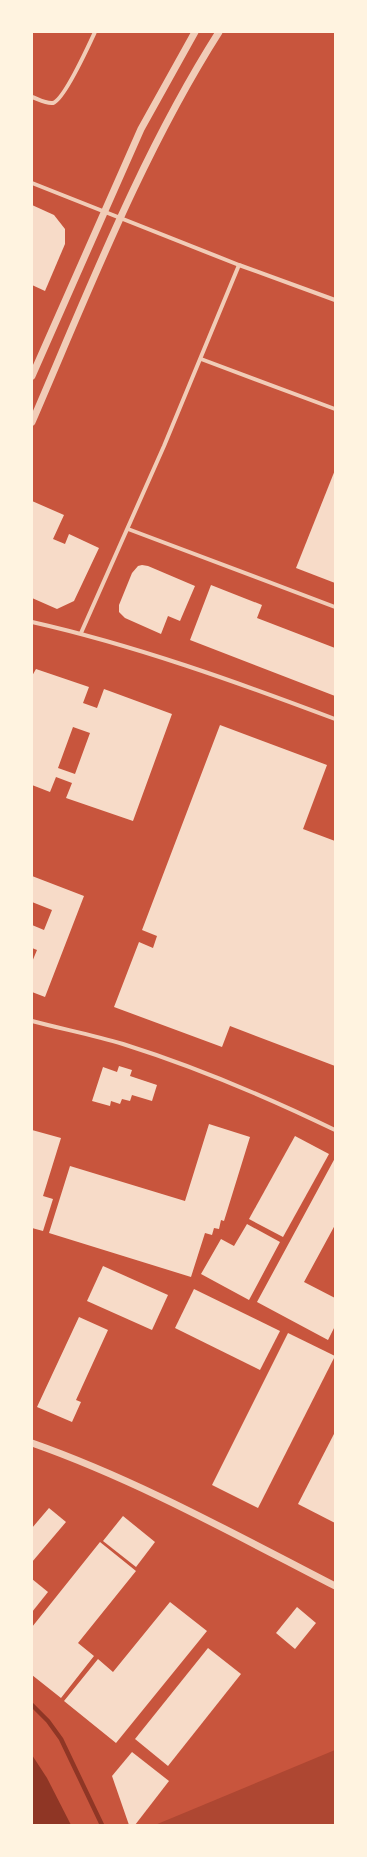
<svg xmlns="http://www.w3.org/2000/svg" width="367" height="1857" viewBox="0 0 367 1857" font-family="'Roboto Condensed',sans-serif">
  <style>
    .green { fill: #ae4732 }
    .water { fill: #8f3625 }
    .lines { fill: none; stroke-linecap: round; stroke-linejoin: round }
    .stream { stroke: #8f3625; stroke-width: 4.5 }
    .building { fill: #f7dbc8; fill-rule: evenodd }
    .minor { stroke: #f1ccb7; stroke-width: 4 }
    .tertiary { stroke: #f1ccb7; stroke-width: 7 }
  </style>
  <rect width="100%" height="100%" fill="#c8553d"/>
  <polygon class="green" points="335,1750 335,1825 155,1825"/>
  <polygon class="water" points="32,1755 47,1778 71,1825 32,1825"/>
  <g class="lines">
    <polyline class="stream" points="32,1705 48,1721 61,1739 102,1825"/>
  </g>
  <g class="building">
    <polygon points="32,205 54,215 65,229 65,244 45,291 32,285"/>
    <polygon points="335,470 335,583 296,568"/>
    <polygon points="32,501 64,515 53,539 65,544 69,534 99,548 74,601 57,609 32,598"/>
    <polygon points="142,565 148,566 195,586 180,621 168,616 161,634 125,618 119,612 119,605 132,573 138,566"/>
    <polygon points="211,585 262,605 257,618 335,648 335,696 190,640"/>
    <path d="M36 669 89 687 83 703 97 708 104 689 172 714 133 821 66 798 72 783 56 777 50 792 32 785V676ZM73 727 90 733 75 774 58 768Z"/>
    <polygon points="220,725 327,765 303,829 335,841 335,1066 230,1026 222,1047 114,1007 139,942 153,948 157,936 142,930"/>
    <polygon points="32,876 84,896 45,997 32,992 32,962 37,950 32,948 32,925 44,930 52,910 32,902"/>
    <polygon points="119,1066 132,1070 130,1076 157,1085 152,1101 132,1095 130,1101 122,1099 120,1104 111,1101 110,1106 92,1101 103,1067 117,1072"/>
    <polygon points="209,1124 250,1137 224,1221 221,1220 219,1229 214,1228 212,1235 205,1233 191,1277 49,1233 70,1166 185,1201"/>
    <polygon points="32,1130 61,1138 43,1196 53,1199 43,1231 32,1228"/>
    <polygon points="295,1136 329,1154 283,1237 249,1219"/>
    <polygon points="335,1158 335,1225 304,1282 335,1298 335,1326 328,1340 257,1302"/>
    <polygon points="247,1224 280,1242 249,1300 201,1274 221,1239 234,1246"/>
    <polygon points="103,1266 168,1295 152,1330 87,1301"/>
    <polygon points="194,1289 280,1331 260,1370 175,1328"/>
    <polygon points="79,1317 108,1330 76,1400 81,1402 72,1422 37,1407"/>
    <polygon points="288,1333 335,1356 258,1508 212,1485"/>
    <polygon points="335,1432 335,1523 298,1504"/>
    <polygon points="49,1508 66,1522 32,1562 32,1528"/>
    <polygon points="123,1516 155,1542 136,1567 103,1541"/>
    <polygon points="100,1542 136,1571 78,1643 94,1656 61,1698 32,1675 32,1627"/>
    <polygon points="32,1579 48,1592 32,1612"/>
    <polygon points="170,1602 207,1631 116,1743 64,1701 98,1659 113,1672"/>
    <polygon points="297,1607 316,1623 295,1649 276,1633"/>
    <polygon points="208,1648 241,1674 168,1766 135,1739"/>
    <polygon points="132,1752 169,1781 135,1825 129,1825 112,1776"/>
  </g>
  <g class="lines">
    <g class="minor">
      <path d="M32 97C38 99 46 104 53 103 64 100 89 45 95 32"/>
      <polyline points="32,183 239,265 335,300"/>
      <polyline points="201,359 335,409"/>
      <polyline points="128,529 335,607"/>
      <path d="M32 622C134 645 237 682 335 719"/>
      <polyline points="81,633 164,446 239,265"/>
      <path d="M32 1021C62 1029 93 1035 123 1044 196 1067 267 1097 335 1130"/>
    </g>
    <g class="tertiary">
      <polyline points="32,376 141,129 195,32"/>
      <path d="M32 422C89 290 142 153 219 32"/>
      <path d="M32 1443C137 1480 236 1535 335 1586"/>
    </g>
  </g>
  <rect width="367" height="1857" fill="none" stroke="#fff3e0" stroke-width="66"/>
</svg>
